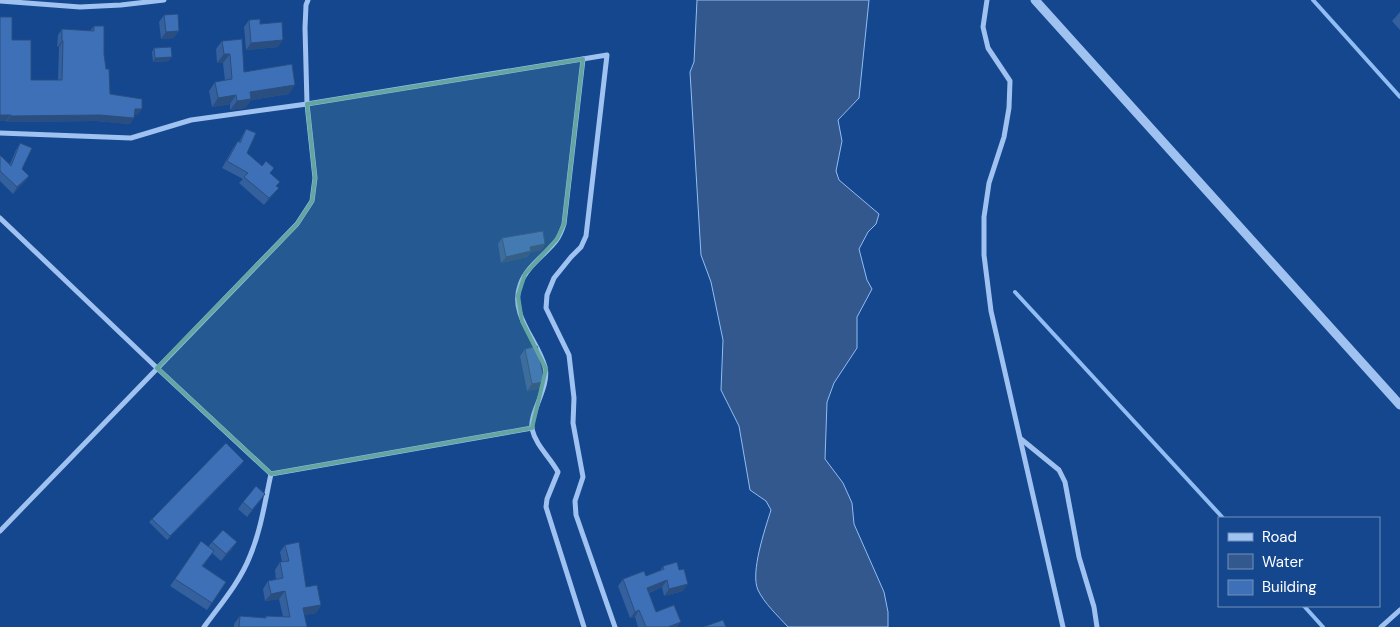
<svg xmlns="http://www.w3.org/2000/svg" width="1400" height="627" viewBox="0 0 1400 627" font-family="'DM Sans',sans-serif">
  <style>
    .water { fill: #33588d; stroke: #91bdf4 }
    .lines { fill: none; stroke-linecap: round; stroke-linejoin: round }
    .stream { stroke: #91bdf4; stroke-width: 4 }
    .minor { stroke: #9fc2f0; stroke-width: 5 }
    .tertiary { stroke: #9fc2f0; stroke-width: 9 }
    .wall { fill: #34609d }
    .shaded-wall { fill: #2b4e80 }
    .building { fill: #3d70b7; stroke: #2b4e80 }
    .marked { fill: #63a6a1; fill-opacity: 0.2; stroke: #63a6a1; stroke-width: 4; stroke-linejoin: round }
  </style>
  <rect width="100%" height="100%" fill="#14478e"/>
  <path class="water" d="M697 0H869L859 98 838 120 842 141 836 171 839 180 879 214 876 224 868 232 859 249 867 280 872 289 857 317V348L834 383 827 402 825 459 843 483 852 503 854 524 884 592 888 612V627H788C778 616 764 603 758 590 750 573 765 529 771 510L766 501 750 490 739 426 721 390 723 340 711 282 701 255 690 72 694 62Z"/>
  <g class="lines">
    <g class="stream">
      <polyline points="1313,0 1400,97"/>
      <polyline points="1015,292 1223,518"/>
      <polyline points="1304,606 1323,627"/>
    </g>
    <g class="minor">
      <polyline points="987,0 983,27 988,48 1010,81 1009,108 1004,137 989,183 984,217 984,255 991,311 1063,627"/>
      <polyline points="0,1 80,7 121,5 164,0"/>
      <path d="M583 59 564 224C562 230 560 236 556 241 545 255 526 267 520 285 509 315 538 340 545 367 550 387 529 413 532 429 536 446 550 457 558 472L547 499 546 507 584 627"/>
      <polyline points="0,133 131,138 191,120 307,104 607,55 586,236 581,247 571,257 554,278 547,295 546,308 569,355 574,398 573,423 583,477 575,501 576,515 615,627"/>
      <polyline points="0,218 157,368 271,474"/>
      <polyline points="1021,439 1059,470 1065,482 1079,557 1094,607 1097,627"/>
      <polyline points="271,474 532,428"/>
      <polyline points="0,531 297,224 312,201 315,178 307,104 305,28 306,5 308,0"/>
      <path d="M204 627C220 605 240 582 250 556 261 530 265 501 271 474"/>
      <polyline points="1381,627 1400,610"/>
    </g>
    <polyline class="tertiary" points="1035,0 1400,405"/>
  </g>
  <g class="wall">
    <polygon points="1400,12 1400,30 1392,21"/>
    <polygon points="164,15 174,38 161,39 159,22"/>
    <polygon points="0,17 12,40 31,80 58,80 59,47 57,47 58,35 62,29 90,31 94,26 104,54 110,94 138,115 134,115 130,124 96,121 6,122 6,121 0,121"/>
    <polygon points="249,20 260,24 278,47 246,50 244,27"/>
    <polygon points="222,41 244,72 289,94 251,100 245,108 230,110 230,104 212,107 209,91 215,82 225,81 223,63 217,63 216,49"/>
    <polygon points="154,48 169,61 153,62 152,52"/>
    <polygon points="246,129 247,153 262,166 274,168 270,173 277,186 274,194 264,205 239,183 243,179 222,168 233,148 238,141 239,142 242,136"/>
    <polygon points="20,143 22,169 29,176 24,182 13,194 0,181 0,155 10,164 16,150"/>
    <polygon points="502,238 545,244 541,250 531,252 527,257 501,263 498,244"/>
    <polygon points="525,349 543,382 538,389 527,391 520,356"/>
    <polygon points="244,461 242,464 167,540 149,522 152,519"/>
    <polygon points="265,494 260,501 247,517 238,509 243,502"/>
    <polygon points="201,541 208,547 212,542 232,549 221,561 212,553 203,566 226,582 207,610 170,586"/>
    <polygon points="285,545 306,587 321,605 316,613 304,615 307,627 234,627 234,624 240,616 265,618 266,616 283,617 279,599 265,601 263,589 268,581 276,580 275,570 280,562 282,562 280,552"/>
    <polygon points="663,566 683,591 664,596 662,587 649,593 656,612 677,627 638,627 635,617 630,618 618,586 623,579 646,576 660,571"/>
  </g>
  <g class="shaded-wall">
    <polygon points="179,31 174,38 161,39 166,32"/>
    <polygon points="283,40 278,47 246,50 251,43"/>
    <polygon points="62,41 63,41 59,47 57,47"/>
    <polygon points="224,54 230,54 223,63 217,63"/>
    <polygon points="172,57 169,61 153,62 155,58"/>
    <polygon points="295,85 289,94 251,100 245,108 230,110 237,101 250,92"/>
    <polygon points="236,95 230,104 212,107 218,98"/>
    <polygon points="135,109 142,109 138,115 131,115"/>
    <polygon points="0,115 11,115 6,121 0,121"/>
    <polygon points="100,115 134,118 130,124 96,121 6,122 11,116"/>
    <polygon points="29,176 24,182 13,194 17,187"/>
    <polygon points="279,188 274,194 264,205 269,198"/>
    <polygon points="545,244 541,250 531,252 527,257 501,263 506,257 530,247"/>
    <polygon points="543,382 538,389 527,391 532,384"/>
    <polygon points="244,461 242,464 167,540 170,536"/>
    <polygon points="265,494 260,501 247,517 252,510"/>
    <polygon points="237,542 232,549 221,561 226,554"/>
    <polygon points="667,580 662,587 642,595 647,588"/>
    <polygon points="688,584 683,591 664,596 669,589"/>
    <polygon points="285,591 279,599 265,601 271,594"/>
    <polygon points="321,605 316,613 298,616 303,608"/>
    <polygon points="639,610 635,617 630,618 635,612"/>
    <polygon points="681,622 677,627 668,627"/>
  </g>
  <g class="building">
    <polygon points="178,14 179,31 166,32 164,15"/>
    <polygon points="0,17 12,17 12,40 31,40 31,80 62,80 63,41 62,41 62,29 94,31 94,26 104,26 104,54 106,69 109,69 110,94 142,99 142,109 135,109 134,118 100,115 11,116 11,115 0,115"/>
    <polygon points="260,19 260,24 282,22 283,40 251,43 249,20"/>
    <polygon points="242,39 244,72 292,64 295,85 250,92 251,99 237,101 236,95 218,98 215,82 232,79 230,54 224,54 222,41"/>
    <polygon points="171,47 172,57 155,58 154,48"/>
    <polygon points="246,129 256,133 247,153 262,166 266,161 274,168 270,173 280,182 276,186 279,188 269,198 244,177 248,173 227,161 238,141 240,143"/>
    <polygon points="20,143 32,148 22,169 29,176 17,187 0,171 0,155 11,166"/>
    <polygon points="543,231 545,244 530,247 531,251 506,257 502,238"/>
    <polygon points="537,346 544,379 543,382 532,384 525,349"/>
    <polygon points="226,443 244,461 170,536 152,519"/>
    <polygon points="256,486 265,494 252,510 243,502"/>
    <polygon points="223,530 237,542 226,554 212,542"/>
    <polygon points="201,541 214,551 202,566 226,582 212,603 175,579"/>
    <polygon points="299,542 306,587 317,585 321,605 303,608 307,627 239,627 240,616 266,618 266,616 290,617 285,591 271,594 268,581 283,578 280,562 289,561 285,545"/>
    <polygon points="677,562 679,570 684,569 688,584 669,589 667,580 647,588 656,612 674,605 681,622 668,627 646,627 639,610 635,612 623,579 644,571 646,576 664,569 663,566"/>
    <polygon points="723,620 726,627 703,627"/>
  </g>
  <path class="marked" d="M583 59 564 224 557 239 525 274 518 296 522 321 546 369 532 428 271 474 157 368 297 224 312 201 315 178 307 104Z"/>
  <rect x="1218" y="517" width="162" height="90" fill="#14478e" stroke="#7291bb"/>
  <rect x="1228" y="533" width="25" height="8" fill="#9fc2f0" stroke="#7291bb"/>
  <text x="1262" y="542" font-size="15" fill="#ffffff">Road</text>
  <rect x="1228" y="554" width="25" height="15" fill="#33588d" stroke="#7291bb"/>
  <text x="1262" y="567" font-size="15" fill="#ffffff">Water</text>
  <rect x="1228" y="580" width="25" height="15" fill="#3d70b7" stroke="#7291bb"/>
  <text x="1262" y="592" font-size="15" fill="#ffffff">Building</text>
</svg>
